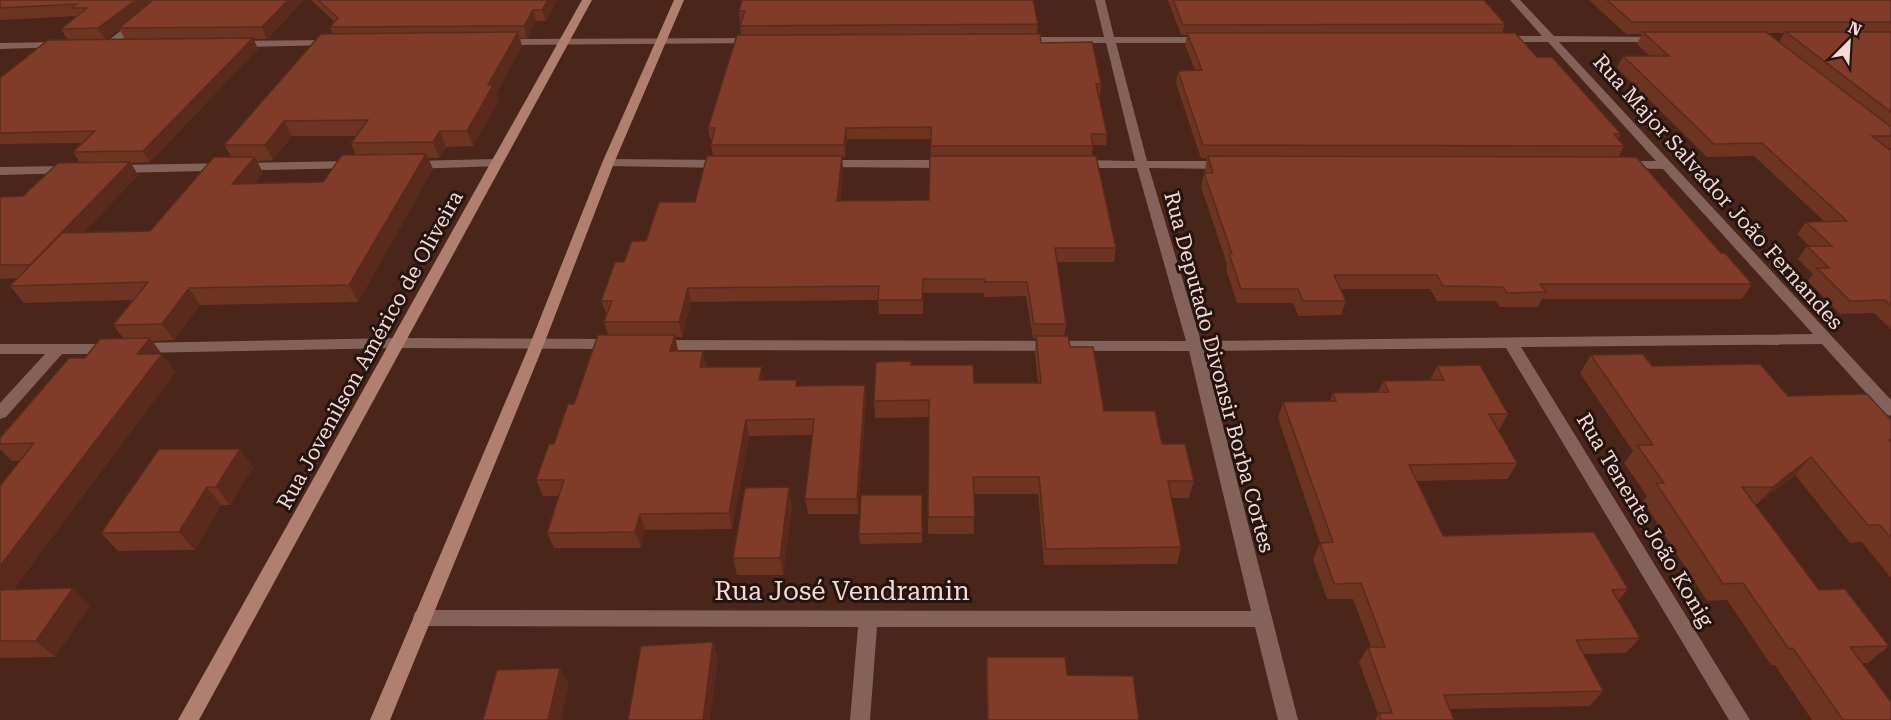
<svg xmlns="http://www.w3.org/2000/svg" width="1891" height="720" viewBox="0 0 1891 720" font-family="'Roboto Serif',serif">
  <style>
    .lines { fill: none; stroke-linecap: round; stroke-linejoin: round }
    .street { fill: #836359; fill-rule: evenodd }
    .secondary { fill: #b17f6f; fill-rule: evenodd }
    .wall { fill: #6e3422; fill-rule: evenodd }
    .shaded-wall { fill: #5a2a1c }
    .building { fill: #803c28; stroke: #5a2a1c; stroke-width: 1.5 }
    .labels { text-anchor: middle; stroke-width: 6; stroke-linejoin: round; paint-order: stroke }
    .street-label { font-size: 21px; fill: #f3dbd4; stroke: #24130e }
    .near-street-label { font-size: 26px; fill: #f3dbd4; stroke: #24130e }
  </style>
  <rect width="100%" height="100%" fill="#49251a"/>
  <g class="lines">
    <g class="street">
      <polygon points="160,0 171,0 113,47 105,47 105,43"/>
      <polygon points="1095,0 1105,0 1114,37 1206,37 1211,40 1206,43 1116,43 1147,161 1226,161 1232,165 1226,169 1149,168 1201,341 1813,334 1663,169 1621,168 1621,162 1625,161 1656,161 1548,42 1503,42 1498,39 1503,36 1542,36 1510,0 1520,0 1554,36 1663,37 1663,41 1659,42 1559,42 1891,400 1891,416 1885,414 1822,344 1521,347 1750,720 1729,720 1506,348 1204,351 1298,720 1278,720 1255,627 877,627 870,720 850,720 858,627 422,626 415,624 413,618 415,612 422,610 1251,611 1189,351 656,350 649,345 656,340 1186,341 1137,168 1079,168 1073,164 1079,160 1135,161 1106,43 1020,43 1015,40 1020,37 1104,37"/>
      <polygon points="756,38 760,39 760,43 501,45 496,42 501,39"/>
      <polygon points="333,40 337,41 337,45 237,47 232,44 237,41"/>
      <polygon points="60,42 64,43 64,47 0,49 0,43"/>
      <polygon points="497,159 501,160 501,166 411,169 405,165 411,161"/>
      <polygon points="608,159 725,160 731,164 725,168 604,166 604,160"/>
      <polygon points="824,160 950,160 956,164 950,168 820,167 818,164"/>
      <polygon points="354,161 360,165 358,168 114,173 108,169 114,165"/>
      <polygon points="69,166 73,167 73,173 0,175 0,167"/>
      <polygon points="397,338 614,339 621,344 614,349 397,348 137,353 130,348 137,343"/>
      <polygon points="0,344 110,344 117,349 110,354 62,354 6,417 0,419 0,403 45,354 0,354"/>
    </g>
    <g class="secondary">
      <polygon points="582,0 592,0 199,720 178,720"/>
      <polygon points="674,0 684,0 614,163 544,344 390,720 370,720 530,344 602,163"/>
    </g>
  </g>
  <g class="wall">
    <path d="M0 0H304L267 39H253L258 49 150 162 131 163 138 175 84 232 150 231 231 157 224 145 333 34 330 27 335 22 311 0H557L546 21H536L527 38H520L522 47 496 93 499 100 473 146 446 147 439 158H428L433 169 358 302 200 305 174 340 152 341 175 372 13 590 90 605 55 657 0 658V486L20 461H12L0 449V444L85 358 123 338 113 325 133 300 24 303 10 286 18 278 0 279V197L23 196 80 163 73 152 82 143 0 144V78L68 40 61 29 76 16 0 20ZM119 29 125 39 105 40ZM292 136H357L351 143 356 155 323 182 255 183 263 173 257 161 273 160Z"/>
    <polygon points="1168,0 1484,0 1505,24 1502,33 1537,57 1621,134 1618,139 1624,146 1619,157 1752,284 1742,299 1542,299 1538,307 1500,307 1496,301 1437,301 1430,289 1341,289 1346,301 1341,315 1298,316 1293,303 1237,303 1226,269 1227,264 1201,187 1204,173 1205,173 1205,170 1207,158 1201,158 1176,83 1178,71 1195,70 1185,45 1187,35 1181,35"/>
    <path d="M1589 0H1891V148H1887L1891 151V329L1874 313 1840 314 1808 281 1813 274 1798 259 1807 246H1809L1797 234 1806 222 1824 221 1754 156 1707 157 1617 68 1623 56H1650L1637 44 1642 34H1626ZM1768 33H1784L1779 42Z"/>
    <path d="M739 11 1038 24 1037 34 1041 43 1101 84 1100 95H1099L1107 134 1106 145H1093L1092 156 1116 248 1114 262H1057L1066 324 1064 336 1104 411 1162 444 1194 481 1189 498H1171L1181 547 1177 564 1044 565 1038 494H974V534H928L929 417 875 418 874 401 911 365 974 383H1038L1035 353 1036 338H1033L1026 296 984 297V293H923V314H879L878 300 691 302 682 337H675L678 351 707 367 764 380 798 386 865 385 866 401 858 514H808L805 499 812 435 749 436 732 529 645 530 641 548H554L547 533 559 496H543L536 480 608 335 604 322 607 315 601 301 624 262 646 241 695 202 713 156 711 145 712 139H710L708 128 741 35ZM847 139H931L929 200 840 201 843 170 842 157H845Z"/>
    <polygon points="1591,355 1652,366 1891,420 1891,578 1862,542 1850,543 1795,475 1757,504 1755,504 1819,590 1889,646 1868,663 1862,663 1891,720 1812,720 1775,665 1771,665 1727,600 1707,601 1643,501 1647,496 1624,463 1633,451 1580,373"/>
    <polygon points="1437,366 1508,414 1499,430 1498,430 1517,463 1508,479 1417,481 1443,536 1628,589 1618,601 1640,638 1626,653 1584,654 1603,691 1590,706 1450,709 1454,720 1375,720 1378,714 1359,662 1368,647 1371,647 1353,599 1327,599 1313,559 1320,543 1278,418 1283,402 1330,401 1333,393 1378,392 1383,381 1430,380"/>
    <polygon points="253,467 230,505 221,505 195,550 118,551 101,533"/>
    <polygon points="922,495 922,543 860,544 859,534"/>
    <polygon points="792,505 783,575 737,575 733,558"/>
    <polygon points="987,657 1067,675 1139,720 987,720 986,672"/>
  </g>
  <g class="shaded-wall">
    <polygon points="136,0 157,0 119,28 119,29 105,40 98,28"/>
    <polygon points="288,0 304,0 267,39 262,27"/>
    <polygon points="548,0 557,0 546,21 542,10"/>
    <polygon points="533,10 536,21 527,38 524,26"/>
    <polygon points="518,32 522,47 496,93 499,100 473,146 467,131 488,85"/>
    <polygon points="253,38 258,49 150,162 143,151"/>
    <polygon points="284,121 292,136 273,160 265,145"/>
    <polygon points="846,128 847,139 845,157 844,145"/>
    <polygon points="440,131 446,147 439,158 433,142"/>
    <polygon points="426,154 433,169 358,302 349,285"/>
    <polygon points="842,156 843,170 839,214 837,201"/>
    <polygon points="255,157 263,173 242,200 232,184"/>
    <polygon points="130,162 138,175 40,278 30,265"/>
    <polygon points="189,288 200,305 174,340 162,324"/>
    <polygon points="688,288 691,302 682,337 679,322"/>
    <polygon points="675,335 678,351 670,351"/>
    <polygon points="150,338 175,372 0,607 0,566 137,354"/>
    <polygon points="703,351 707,367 700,367"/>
    <polygon points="762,367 764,383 759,380"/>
    <polygon points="865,385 866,401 858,514 857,499"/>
    <polygon points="746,420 749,436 732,529 729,513"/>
    <polygon points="240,449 253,467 230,505 216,487"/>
    <polygon points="1811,457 1795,475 1757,504 1773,487"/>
    <polygon points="207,487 221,505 195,550 179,532"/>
    <polygon points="789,487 792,505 783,575 780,558"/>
    <polygon points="640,514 645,530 641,548 635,532"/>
    <polygon points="73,588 90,605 55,657 36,641"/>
    <polygon points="713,642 718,659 710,720 703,720"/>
    <polygon points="560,668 569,684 561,720 548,720"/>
  </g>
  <g class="building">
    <polygon points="0,0 136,0 98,28 61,29 87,8 72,8 76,4 0,8"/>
    <polygon points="153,0 288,0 262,27 119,28"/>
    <polygon points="318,0 548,0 542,10 533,10 524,26 330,27 338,18"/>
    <polygon points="742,0 1033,0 1038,24 740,26 745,11 739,11"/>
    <polygon points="1173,0 1484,0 1505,24 1183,25"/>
    <polygon points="1607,0 1891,0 1891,22 1632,22"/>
    <polygon points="518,32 488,85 493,85 467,131 440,131 433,142 351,143 368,120 284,121 265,145 224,145 321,34"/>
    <polygon points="1643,32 1766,32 1891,127 1891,136 1872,136 1891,151 1891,306 1885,300 1850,301 1817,268 1829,268 1807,246 1832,246 1806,222 1847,221 1762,143 1714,144 1623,56 1669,56"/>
    <polygon points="1786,32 1891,32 1891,112"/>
    <polygon points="1187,33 1515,33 1537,57 1552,57 1621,134 1614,134 1624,146 1203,145 1178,71 1202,70"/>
    <polygon points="1040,34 1041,43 1092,42 1101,84 1096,84 1107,134 1091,134 1093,146 931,146 931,127 846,128 844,145 711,145 715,128 708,128 737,35"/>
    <polygon points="253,38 143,151 73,152 95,131 0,133 0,78 48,40"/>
    <polygon points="426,154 349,285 189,288 162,324 113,325 148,282 10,286 62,233 150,231 214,157 255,157 232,184 323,182 342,155"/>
    <polygon points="707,156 842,156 837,201 929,200 930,156 1096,156 1116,248 1055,248 1066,324 1034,324 1027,282 985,282 984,279 923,279 922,300 878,300 879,286 688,288 679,322 604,322 612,301 601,301 615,262 624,262 632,241 646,241 659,202 695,202"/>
    <polygon points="1208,156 1636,157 1721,253 1725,253 1752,284 1540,284 1546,292 1507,293 1503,287 1443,286 1437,275 1334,275 1346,301 1303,301 1298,289 1241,289 1229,254 1232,254 1204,173 1213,173"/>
    <polygon points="130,162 30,265 0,265 0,197 23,196 58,163"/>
    <polygon points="598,335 675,335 670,351 703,351 700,367 762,367 759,380 797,380 796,386 865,385 857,499 805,499 814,419 746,420 729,513 640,514 635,532 547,533 564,480 536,480 549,444 554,444 568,404 574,404"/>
    <polygon points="1036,336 1068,336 1070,347 1093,347 1104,411 1155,411 1162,444 1185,444 1194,481 1168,481 1181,547 1046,549 1039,477 973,477 975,517 928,517 929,400 874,401 876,362 911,361 911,365 973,365 974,383 1041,383"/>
    <polygon points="150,338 137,354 162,354 0,566 0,486 34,443 0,444 0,438 69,358 85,358 100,339"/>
    <polygon points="1643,354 1652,366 1760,364 1788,396 1867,394 1891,420 1891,440 1889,440 1891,442 1891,538 1880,525 1868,525 1811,457 1773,487 1742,487 1819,590 1845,589 1889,646 1850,647 1891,702 1891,720 1843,720 1793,648 1789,649 1743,583 1723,584 1656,483 1664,483 1637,445 1653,445 1591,355"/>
    <polygon points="1480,365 1508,414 1489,414 1517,463 1409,465 1443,536 1594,532 1628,589 1612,590 1640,638 1576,640 1603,691 1444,695 1454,720 1381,720 1379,713 1392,713 1368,647 1385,647 1361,583 1334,584 1320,543 1333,542 1283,402 1336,401 1333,393 1389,392 1383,381 1444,380 1437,366"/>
    <polygon points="159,449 240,449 216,487 207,487 179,532 101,533"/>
    <polygon points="789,487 780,558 733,558 745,488"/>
    <polygon points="861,495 922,495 922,533 859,534"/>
    <polygon points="73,588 36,641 0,641 0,590"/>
    <polygon points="713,642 703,720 628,720 641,646"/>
    <polygon points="987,657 1065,657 1067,675 1133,676 1139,720 988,720"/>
    <polygon points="560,668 548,720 483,720 497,670"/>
  </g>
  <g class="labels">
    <g class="street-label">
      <text transform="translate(1718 192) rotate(48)" y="7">Rua Major Salvador João Fernandes</text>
      <text transform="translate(370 350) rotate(-61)" y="7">Rua Jovenilson Américo de Oliveira</text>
      <text transform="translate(1219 372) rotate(75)" y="7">Rua Deputado Divonsir Borba Cortes</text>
      <text transform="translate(1645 520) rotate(59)" y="7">Rua Tenente João Konig</text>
    </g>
    <g class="near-street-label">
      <text x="842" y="600">Rua José Vendramin</text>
    </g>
  </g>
  <g transform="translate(1849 42) rotate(24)" stroke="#24130e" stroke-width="4.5" paint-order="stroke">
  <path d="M0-4.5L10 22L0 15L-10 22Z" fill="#f3dbd4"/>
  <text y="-9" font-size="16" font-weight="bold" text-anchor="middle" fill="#f3dbd4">N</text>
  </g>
</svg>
